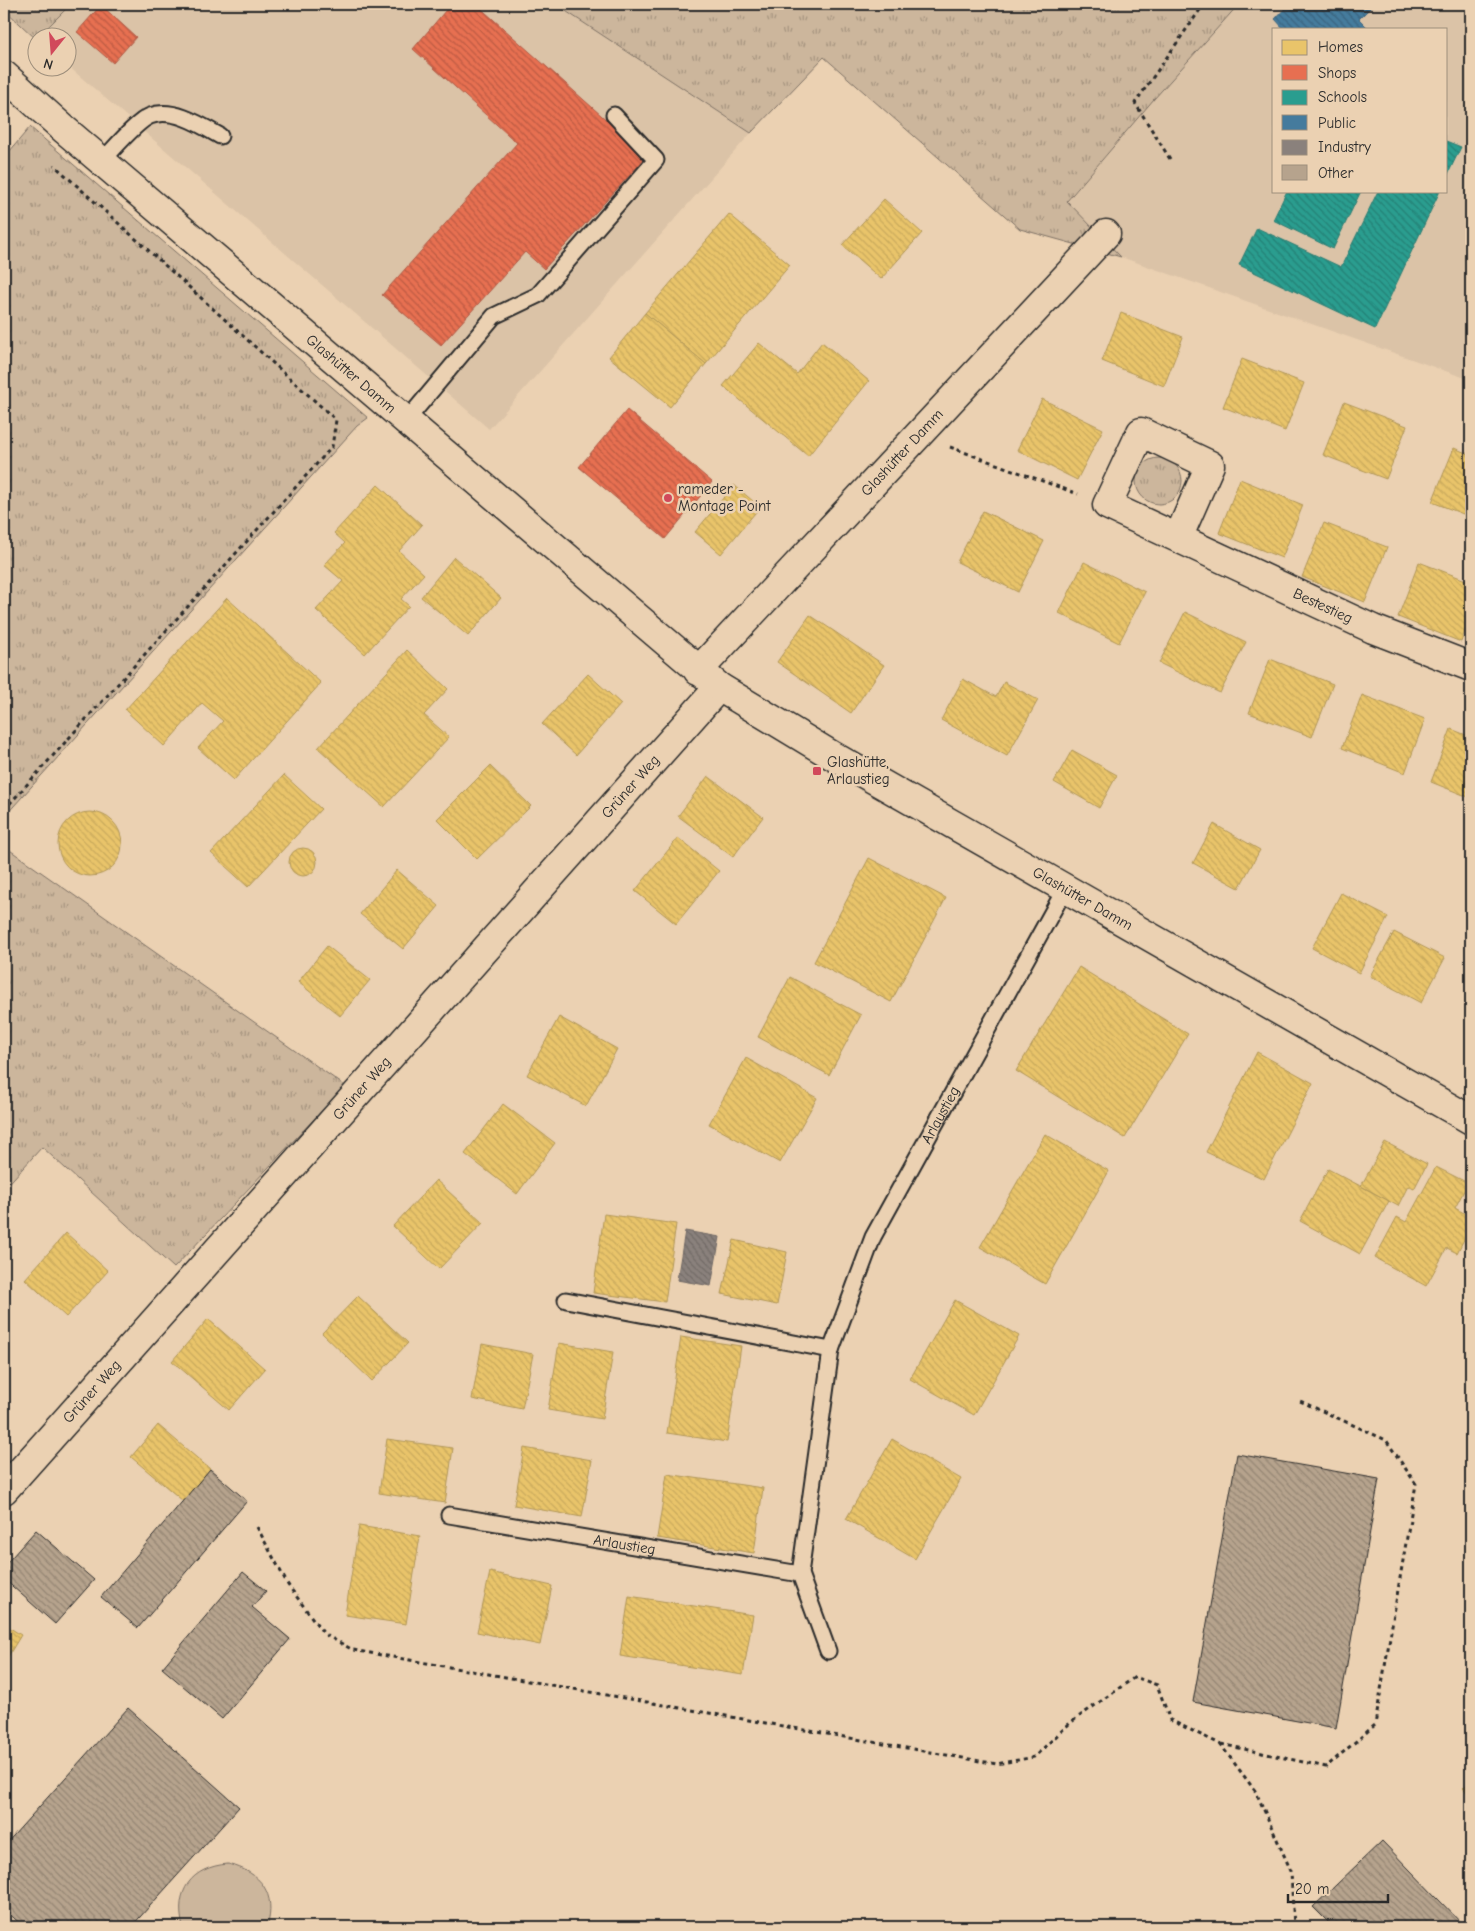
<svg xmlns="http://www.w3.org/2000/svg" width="1475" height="1931" viewBox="0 0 1475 1931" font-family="'Comic Neue',sans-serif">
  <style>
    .built { fill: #dbc3a7; fill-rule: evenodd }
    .grass { fill: url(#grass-tufts); stroke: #7c7064 }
    .pitch { fill: #ccb69c; stroke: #7c7064 }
    .homes { fill: url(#homes-back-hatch); stroke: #b09657 }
    .shops { fill: url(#shops-back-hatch); stroke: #af5b46 }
    .schools { fill: url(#schools-back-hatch); stroke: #2a7b71 }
    .public { fill: url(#public-back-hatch); stroke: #3d637b }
    .industry { fill: url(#industry-back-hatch); stroke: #6e6764 }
    .building { fill: url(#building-back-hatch); stroke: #2b2b2b }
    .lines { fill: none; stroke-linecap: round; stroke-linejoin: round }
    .service-casing { stroke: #2b2b2b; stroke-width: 19 }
    .minor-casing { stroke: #2b2b2b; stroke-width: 31 }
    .tertiary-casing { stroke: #2b2b2b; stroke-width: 31 }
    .path { stroke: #2b2b2b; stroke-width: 3; stroke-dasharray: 4 4; stroke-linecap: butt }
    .service { stroke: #ebd1b2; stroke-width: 15 }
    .minor { stroke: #ebd1b2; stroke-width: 28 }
    .tertiary { stroke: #ebd1b2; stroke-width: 28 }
    .poi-dot { fill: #d1495b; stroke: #ebd1b2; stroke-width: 2 }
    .labels { text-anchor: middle; stroke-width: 5; stroke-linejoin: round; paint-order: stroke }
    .street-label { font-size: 15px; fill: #2b2b2b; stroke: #ebd1b2 }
    .poi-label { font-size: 15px; fill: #2b2b2b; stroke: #ebd1b2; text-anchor: start }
  </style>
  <defs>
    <pattern id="grass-tufts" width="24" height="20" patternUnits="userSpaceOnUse" patternTransform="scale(1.25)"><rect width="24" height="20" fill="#ccb69c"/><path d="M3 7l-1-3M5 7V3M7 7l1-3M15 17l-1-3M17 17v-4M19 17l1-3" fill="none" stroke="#a6947f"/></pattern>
    <pattern id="homes-back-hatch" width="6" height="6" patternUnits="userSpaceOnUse" patternTransform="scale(1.25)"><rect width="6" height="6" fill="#e9c46a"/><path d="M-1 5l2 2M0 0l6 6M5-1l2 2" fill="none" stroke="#c8a95c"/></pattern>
    <pattern id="shops-back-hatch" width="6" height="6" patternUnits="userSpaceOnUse" patternTransform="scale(1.25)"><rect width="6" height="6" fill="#e76f51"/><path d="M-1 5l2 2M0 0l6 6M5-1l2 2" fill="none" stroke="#bb5b43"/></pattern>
    <pattern id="schools-back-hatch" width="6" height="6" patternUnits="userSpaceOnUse" patternTransform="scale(1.25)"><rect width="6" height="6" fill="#2a9d8f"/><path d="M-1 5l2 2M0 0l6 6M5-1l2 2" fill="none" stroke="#248075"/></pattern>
    <pattern id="public-back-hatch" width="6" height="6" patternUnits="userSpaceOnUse" patternTransform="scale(1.25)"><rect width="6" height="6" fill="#457b9d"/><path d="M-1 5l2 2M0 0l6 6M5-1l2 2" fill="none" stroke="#3a6580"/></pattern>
    <pattern id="industry-back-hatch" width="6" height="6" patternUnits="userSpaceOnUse" patternTransform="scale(1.25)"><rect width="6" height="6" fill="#8a817c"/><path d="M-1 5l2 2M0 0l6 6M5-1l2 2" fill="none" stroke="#716a66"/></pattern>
    <pattern id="building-back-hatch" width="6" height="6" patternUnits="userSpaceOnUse" patternTransform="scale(1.25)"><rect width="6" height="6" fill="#b6a38d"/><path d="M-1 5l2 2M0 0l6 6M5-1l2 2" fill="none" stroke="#948573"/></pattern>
  </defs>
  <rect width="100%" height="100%" fill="#ebd1b2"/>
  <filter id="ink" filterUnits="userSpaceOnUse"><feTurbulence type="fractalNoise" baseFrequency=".02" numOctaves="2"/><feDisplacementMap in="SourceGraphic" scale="10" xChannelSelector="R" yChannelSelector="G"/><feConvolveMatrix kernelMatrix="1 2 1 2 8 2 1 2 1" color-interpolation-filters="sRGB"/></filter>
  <g filter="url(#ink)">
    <g class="built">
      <polygon points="71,4 555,4 751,133 489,429 68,66 68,38 38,38 37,40 36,39"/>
      <path d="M1239 4H1471V380L1121 257 1067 202 1154 99ZM1274 29H1446V191H1274Z"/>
    </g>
    <g class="grass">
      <polygon points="4,4 71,4 36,39 4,9"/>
      <polygon points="555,4 1239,4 1154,99 1067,201 1121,257 1020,229 824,57 751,133"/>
      <polygon points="30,127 368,418 357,426 4,817 4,158"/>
      <circle cx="1159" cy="481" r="23"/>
      <polygon points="4,846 345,1086 174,1268 42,1147 4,1189"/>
    </g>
    <path class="pitch" d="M228 1864C261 1872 277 1894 267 1927H183C174 1891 191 1867 228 1864Z"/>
    <g class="homes">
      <polygon points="884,199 922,233 881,279 842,245"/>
      <polygon points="729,214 790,265 706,364 645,313"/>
      <polygon points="645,313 706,364 670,407 609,357"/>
      <polygon points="1121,313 1183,337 1164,386 1102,361"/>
      <polygon points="822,342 869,381 808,456 723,386 759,343 797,374"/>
      <polygon points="1242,359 1304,383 1285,431 1223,407"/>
      <polygon points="1042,399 1103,429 1077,480 1017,450"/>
      <polygon points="1344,402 1407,426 1386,479 1323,455"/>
      <polygon points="1454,448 1471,455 1471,517 1432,502"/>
      <polygon points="1240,479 1303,505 1282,558 1219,533"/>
      <polygon points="378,485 422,525 399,551 424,574 401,599 409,606 365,654 316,610 343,581 324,565 345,543 334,533"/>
      <polygon points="734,485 760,507 721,554 695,532"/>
      <polygon points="983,511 1044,541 1018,592 957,562"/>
      <polygon points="1324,523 1387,547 1365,602 1302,577"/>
      <polygon points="454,557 501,598 468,636 421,597"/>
      <polygon points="1084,562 1145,592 1119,643 1059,613"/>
      <polygon points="1419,562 1471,582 1471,615 1461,642 1398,617"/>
      <polygon points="227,598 321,683 234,780 198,748 223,721 202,703 164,746 125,710"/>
      <polygon points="1185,612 1246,642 1220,693 1159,663"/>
      <polygon points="810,615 884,665 851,713 777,662"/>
      <polygon points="407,650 448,689 424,715 449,737 384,807 318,748"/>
      <polygon points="1270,659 1333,684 1312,737 1249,713"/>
      <polygon points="588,674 621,704 576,755 542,724"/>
      <polygon points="963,679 996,697 1004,682 1038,700 1007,756 941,720"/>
      <polygon points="1362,695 1425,719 1405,773 1342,748"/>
      <polygon points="1451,729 1471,737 1471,798 1431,782"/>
      <polygon points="1072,750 1117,775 1099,808 1054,782"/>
      <polygon points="490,766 531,806 477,859 437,819"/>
      <polygon points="284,775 321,809 248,887 211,853"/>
      <polygon points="708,776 763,817 733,857 678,816"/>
      <circle cx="90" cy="844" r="32"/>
      <polygon points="1214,824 1260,850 1239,888 1193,863"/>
      <polygon points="678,838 719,871 676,924 635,891"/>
      <circle cx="303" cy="862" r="14"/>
      <polygon points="869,858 946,898 891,1002 814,962"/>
      <polygon points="397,870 439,906 403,949 360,914"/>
      <polygon points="1341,893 1388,917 1359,973 1312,948"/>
      <polygon points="1394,932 1445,958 1421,1003 1370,976"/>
      <polygon points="327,946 370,980 340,1016 298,982"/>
      <polygon points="1079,967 1188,1034 1125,1138 1016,1071"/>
      <polygon points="790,977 861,1015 829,1075 758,1037"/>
      <polygon points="559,1017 617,1049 586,1106 527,1075"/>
      <polygon points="1257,1052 1313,1083 1264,1179 1206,1152"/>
      <polygon points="746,1058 817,1098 780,1163 709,1124"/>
      <polygon points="503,1104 555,1143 517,1194 465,1154"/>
      <polygon points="1045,1134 1109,1171 1045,1284 980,1247"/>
      <polygon points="1385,1142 1427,1164 1414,1189 1408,1186 1398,1206 1361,1186"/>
      <polygon points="1436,1167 1468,1183 1455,1208 1471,1217 1471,1226 1457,1253 1447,1248 1426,1286 1375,1258 1397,1217 1406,1222"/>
      <polygon points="1328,1169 1389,1201 1360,1254 1300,1221"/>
      <polygon points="436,1180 483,1223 439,1269 393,1226"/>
      <polygon points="604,1214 676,1224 665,1302 593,1293"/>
      <polygon points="66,1233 108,1271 66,1317 25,1279"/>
      <polygon points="734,1240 787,1252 777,1305 722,1294"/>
      <polygon points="358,1296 408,1343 372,1381 322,1333"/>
      <polygon points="955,1300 1019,1336 974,1415 910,1379"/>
      <polygon points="208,1319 265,1369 229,1410 172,1361"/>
      <polygon points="681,1337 741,1346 727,1442 667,1433"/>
      <polygon points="559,1343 613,1352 602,1419 548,1410"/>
      <polygon points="482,1344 533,1354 522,1409 472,1399"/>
      <polygon points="158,1425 210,1469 183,1501 131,1457"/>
      <polygon points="387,1439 453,1448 445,1503 379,1493"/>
      <polygon points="892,1439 961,1479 915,1559 846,1519"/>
      <polygon points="524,1448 592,1460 582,1517 514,1505"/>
      <polygon points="667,1474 763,1488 754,1553 657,1538"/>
      <polygon points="359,1526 420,1536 406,1624 345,1615"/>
      <polygon points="490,1572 552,1586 540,1645 477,1632"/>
      <polygon points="629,1596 753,1615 743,1675 620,1656"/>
      <polygon points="4,1624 21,1635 4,1663"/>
      <polygon points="1471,1780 1471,1797 1463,1788"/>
    </g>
    <g class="shops">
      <polygon points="451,4 476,4 647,156 544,269 525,252 441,345 382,295 517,143 413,49"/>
      <polygon points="101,5 136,37 113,63 77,32"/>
      <polygon points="627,410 712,482 665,539 579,467"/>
    </g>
    <g class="schools">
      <polygon points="1446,141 1461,147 1446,178"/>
      <polygon points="1287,191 1361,191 1333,249 1273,220"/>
      <polygon points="1378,191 1440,191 1375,329 1239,265 1257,228 1341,267"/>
    </g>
    <polygon class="public" points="1289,4 1374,4 1359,19 1369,29 1284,29 1275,19"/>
    <polygon class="industry" points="685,1231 720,1237 711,1286 677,1280"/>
    <g class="building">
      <polygon points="1237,1454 1379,1479 1336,1728 1193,1702"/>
      <polygon points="210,1469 247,1501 138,1628 101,1597"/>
      <polygon points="36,1530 94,1580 55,1624 4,1579 4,1566"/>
      <polygon points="243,1572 266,1591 252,1607 290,1639 222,1719 162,1668"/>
      <polygon points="128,1708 239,1807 131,1927 24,1927 4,1909 4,1846"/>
      <polygon points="1382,1841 1465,1927 1333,1927 1313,1907"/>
    </g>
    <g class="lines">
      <g class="service-casing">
        <g id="service">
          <path d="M102 161C113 150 137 121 150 116 173 107 201 125 220 136"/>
          <polyline points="406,421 494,316 538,295 656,160 614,115"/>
          <polyline points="566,1300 831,1350"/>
          <path id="s1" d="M449 1515 800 1574"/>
          <path id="s2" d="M828 1651 800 1574 831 1350 873 1237 1065 889"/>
        </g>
      </g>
      <g class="minor-casing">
        <g id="minor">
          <path id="s3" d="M1178 538 1210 465 1141 432 1107 505 1373 629 1471 667"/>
          <path id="s4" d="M698 671 1106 234"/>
          <path id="s5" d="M4 1490 719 687"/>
        </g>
      </g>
      <g class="tertiary-casing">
        <g id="tertiary">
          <path id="s6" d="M4 75 65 130 719 687 833 756 1471 1120"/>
        </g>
      </g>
      <g class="path">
        <polyline points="1170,159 1135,103 1204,4"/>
        <polyline points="950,447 1078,494"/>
        <polyline points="4,810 332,447 336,420 54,165"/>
        <polyline points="257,1527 288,1585 324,1634 353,1650 997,1764 1034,1757 1070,1723 1135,1677 1157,1685 1170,1720 1220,1744 1256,1792 1291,1871 1294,1927"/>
        <polyline points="1221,1744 1326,1767 1375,1725 1416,1484 1386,1440 1300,1401"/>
      </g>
      <use href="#service" class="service"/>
      <use href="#minor" class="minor"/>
      <use href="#tertiary" class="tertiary"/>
    </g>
  </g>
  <g class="poi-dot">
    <circle cx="668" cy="498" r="5"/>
    <rect x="812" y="766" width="10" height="10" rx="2.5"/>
  </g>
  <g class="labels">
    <g class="street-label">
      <text dy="5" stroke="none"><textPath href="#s6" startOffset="458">Glashütter Damm</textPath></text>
      <text dy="5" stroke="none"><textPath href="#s4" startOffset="299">Glashütter Damm</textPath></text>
      <text dy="5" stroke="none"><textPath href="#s3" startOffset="475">Bestestieg</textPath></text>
      <text dy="5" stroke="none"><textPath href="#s5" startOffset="942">Grüner Weg</textPath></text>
      <text dy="5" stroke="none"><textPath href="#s6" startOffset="1362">Glashütter Damm</textPath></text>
      <text dy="5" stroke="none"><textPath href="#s5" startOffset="538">Grüner Weg</textPath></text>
      <text dy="5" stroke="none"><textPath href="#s2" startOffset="568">Arlaustieg</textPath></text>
      <text dy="5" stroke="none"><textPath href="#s5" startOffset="132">Grüner Weg</textPath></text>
      <text dy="5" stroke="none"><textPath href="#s1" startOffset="178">Arlaustieg</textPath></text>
    </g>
    <g class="poi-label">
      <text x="678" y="494">rameder -<tspan x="678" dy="17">Montage Point</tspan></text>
      <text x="827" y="767">Glashütte,<tspan x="827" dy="17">Arlaustieg</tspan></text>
    </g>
  </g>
  <rect width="1475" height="1931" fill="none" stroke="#ebd1b2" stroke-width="20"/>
  <rect x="10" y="10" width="1455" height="1911" fill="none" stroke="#2b2b2b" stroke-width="2" filter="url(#ink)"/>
  <rect x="1272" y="28" width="175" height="165" fill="#ebd1b2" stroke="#9e8f7c"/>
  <rect x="1282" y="40" width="25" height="15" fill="#e9c46a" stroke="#9e8f7c"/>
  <text x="1318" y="52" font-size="15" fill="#2b2b2b">Homes</text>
  <rect x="1282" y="65" width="25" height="15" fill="#e76f51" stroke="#9e8f7c"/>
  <text x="1318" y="78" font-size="15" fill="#2b2b2b">Shops</text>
  <rect x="1282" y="90" width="25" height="15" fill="#2a9d8f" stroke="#9e8f7c"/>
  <text x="1318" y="102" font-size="15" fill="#2b2b2b">Schools</text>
  <rect x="1282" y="115" width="25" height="15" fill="#457b9d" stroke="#9e8f7c"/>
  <text x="1318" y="128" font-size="15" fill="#2b2b2b">Public</text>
  <rect x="1282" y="140" width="25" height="15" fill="#8a817c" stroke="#9e8f7c"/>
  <text x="1318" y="152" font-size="15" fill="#2b2b2b">Industry</text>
  <rect x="1282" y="165" width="25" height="15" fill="#b6a38d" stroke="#9e8f7c"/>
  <text x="1318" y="178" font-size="15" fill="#2b2b2b">Other</text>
  <g transform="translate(52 52) rotate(197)"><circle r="24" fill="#ebd1b2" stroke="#9e8f7c"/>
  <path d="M0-4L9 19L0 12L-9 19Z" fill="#d1495b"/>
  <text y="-8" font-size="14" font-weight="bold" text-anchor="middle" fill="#2b2b2b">N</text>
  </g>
  <path d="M1288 1894v8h100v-8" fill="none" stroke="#2b2b2b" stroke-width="2.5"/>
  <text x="1295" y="1894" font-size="15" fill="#2b2b2b" stroke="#ebd1b2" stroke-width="4" paint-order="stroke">20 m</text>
</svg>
